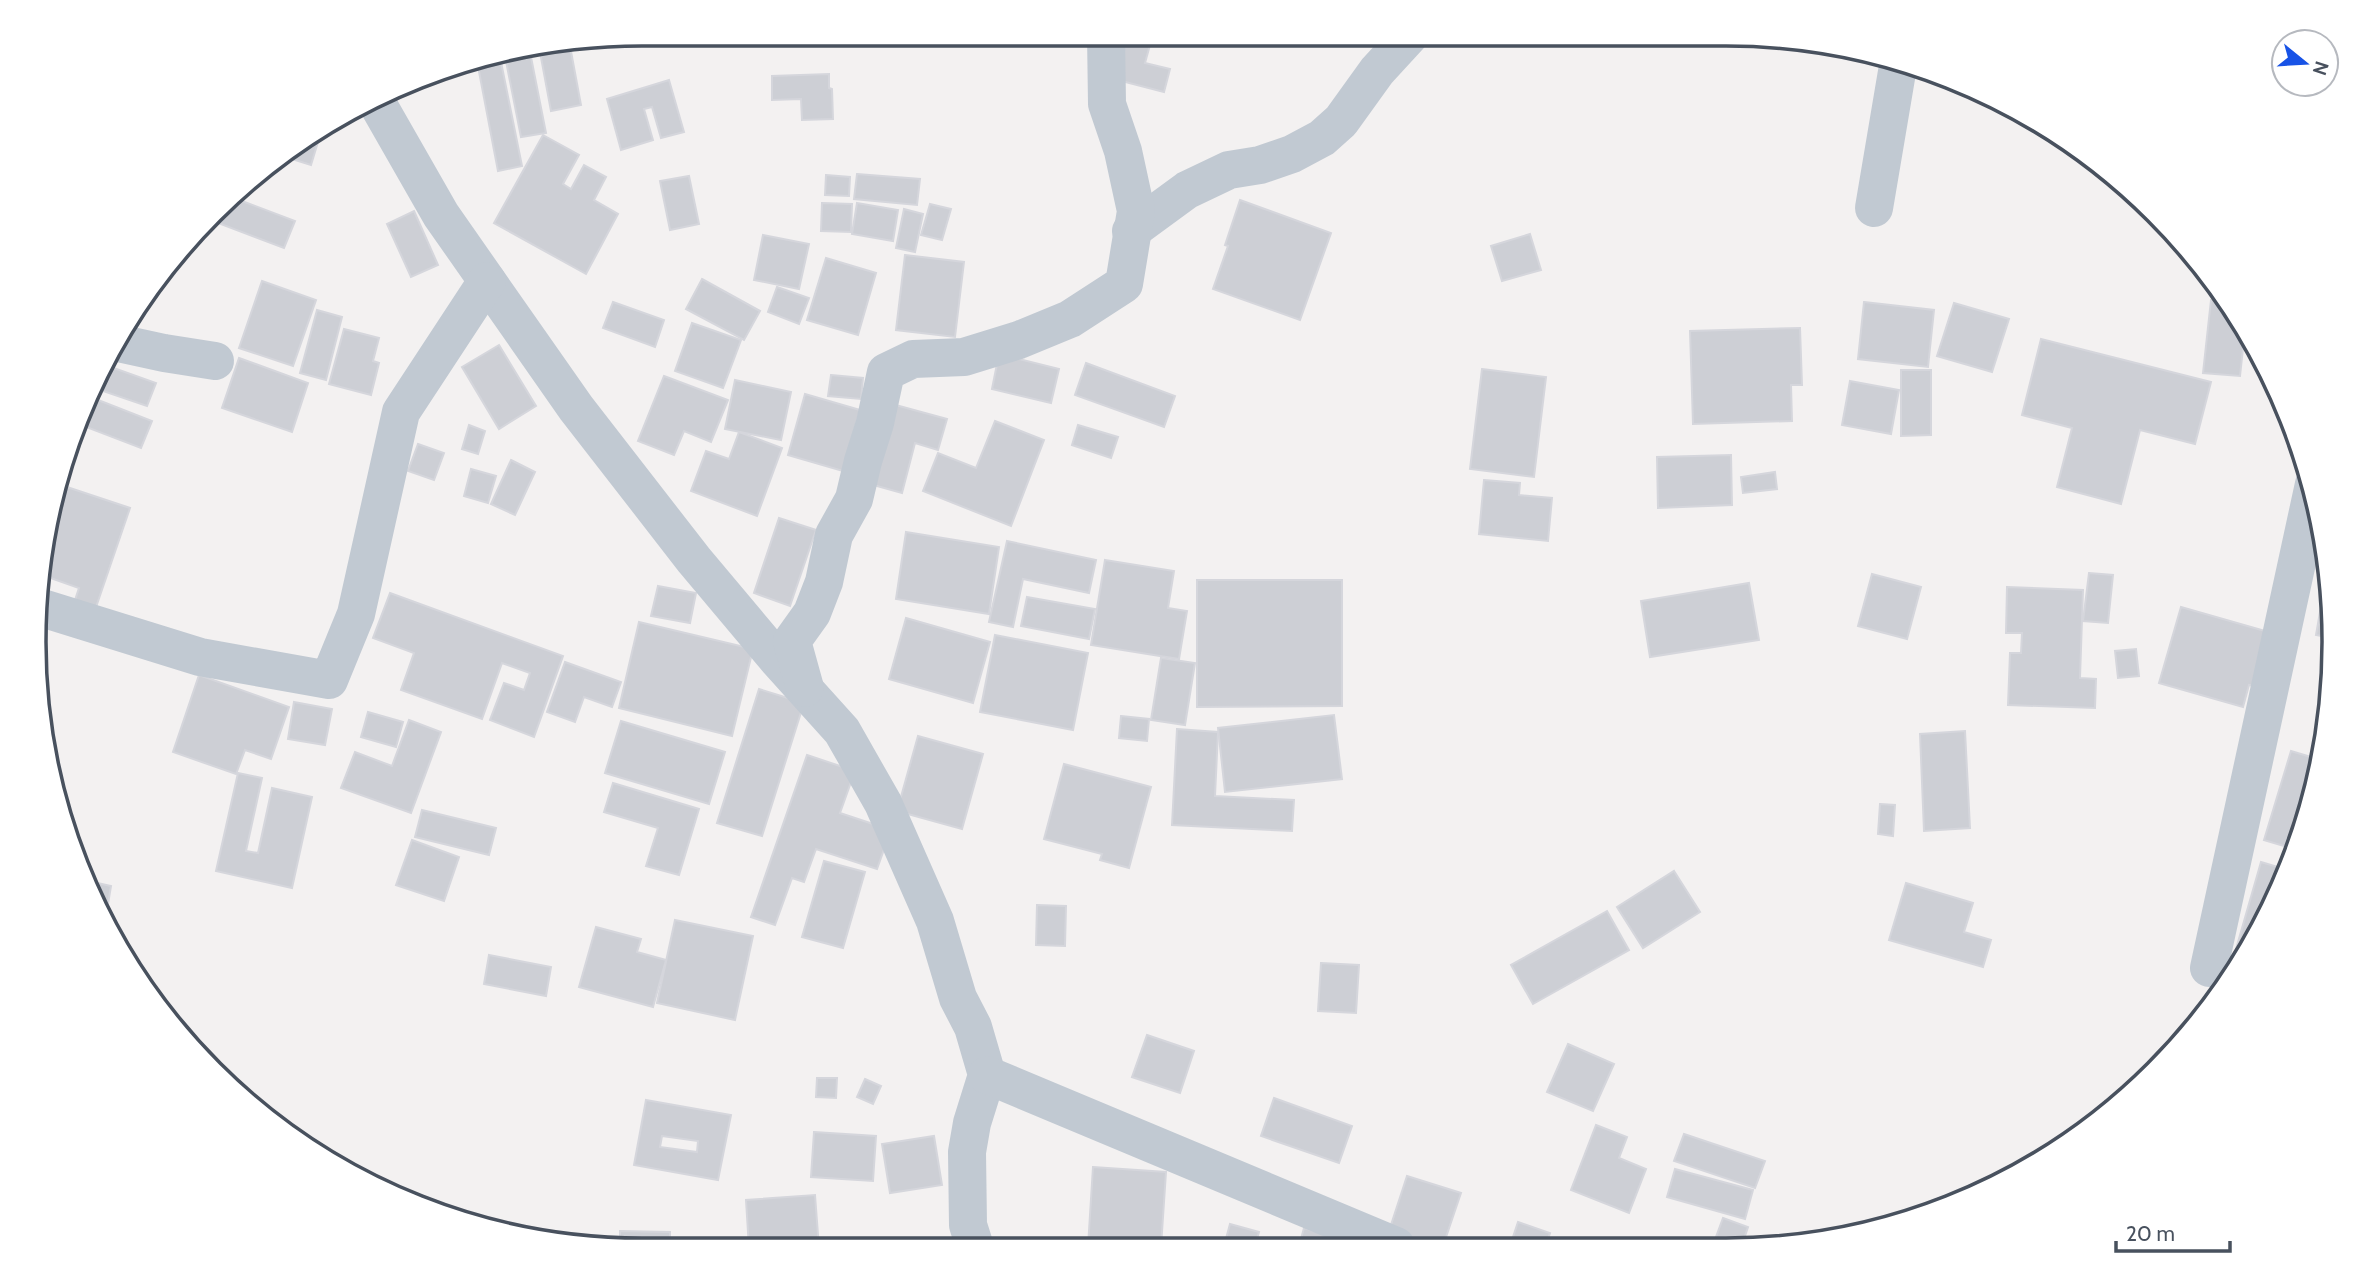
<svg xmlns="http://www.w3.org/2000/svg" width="2368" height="1283" viewBox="0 0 2368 1283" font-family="Cabin,sans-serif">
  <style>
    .building { fill: #cdcfd5; stroke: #d5d6dc; stroke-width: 2; fill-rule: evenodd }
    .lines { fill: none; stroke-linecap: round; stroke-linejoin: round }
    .street { stroke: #c1c9d2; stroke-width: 38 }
    .rim { fill: none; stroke: #48515e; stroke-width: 3.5 }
  </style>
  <rect width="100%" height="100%" fill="#f3f1f1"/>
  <g class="building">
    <polygon points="1122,34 1153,34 1145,63 1170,69 1164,92 1110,78"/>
    <polygon points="1753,35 1766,35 1782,37 1780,44"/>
    <polygon points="570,46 581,105 551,111 540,52"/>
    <polygon points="530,52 546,133 521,137 505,56"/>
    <polygon points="500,57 522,166 498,171 477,61"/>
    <polygon points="829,74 829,88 832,89 833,119 802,120 801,99 772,100 772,76"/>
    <polygon points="669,80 684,132 661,138 652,107 644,109 653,140 621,150 607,99"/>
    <polygon points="321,132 311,165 279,155"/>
    <polygon points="543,135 579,155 563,184 571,189 584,165 606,177 594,200 618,214 586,274 494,223"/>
    <polygon points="857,174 920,179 917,205 854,199"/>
    <polygon points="826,175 850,177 849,196 825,195"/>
    <polygon points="689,176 699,224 670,230 660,181"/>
    <polygon points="234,198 295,221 284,248 218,223 223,211"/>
    <polygon points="1240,200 1331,233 1300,320 1213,289 1228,246 1225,245"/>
    <polygon points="822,203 852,204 851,232 821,231"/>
    <polygon points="857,203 898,210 893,241 852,234"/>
    <polygon points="930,204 951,209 942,240 921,235"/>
    <polygon points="904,209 923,214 915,252 896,248"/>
    <polygon points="414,211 438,265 411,277 387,224"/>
    <polygon points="1530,234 1541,270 1502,281 1491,246"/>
    <polygon points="763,235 809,244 799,289 754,280"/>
    <polygon points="905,255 964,262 955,337 896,330"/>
    <polygon points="826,258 876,273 858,335 807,320"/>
    <polygon points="702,279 760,311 744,340 686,309"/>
    <polygon points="262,281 316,300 293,366 239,348"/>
    <polygon points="777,287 809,298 799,324 768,312"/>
    <polygon points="2211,300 2228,301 2245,330 2240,376 2203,373"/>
    <polygon points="613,302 664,320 655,347 603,328"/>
    <polygon points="1864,302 1934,310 1928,367 1858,359"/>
    <polygon points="1954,303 2009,319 1992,372 1937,356"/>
    <polygon points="317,310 342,317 326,380 300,373"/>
    <polygon points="692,323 741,340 723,388 675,371"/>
    <polygon points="1800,328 1802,385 1791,385 1792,421 1693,424 1690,331"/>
    <polygon points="344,329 379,338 373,361 379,363 371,395 329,384"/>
    <polygon points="2041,339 2211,382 2195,444 2140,430 2121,504 2057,487 2072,428 2022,415"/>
    <polygon points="499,345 536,406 499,429 462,367"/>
    <polygon points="999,354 1059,369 1051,403 992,389"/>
    <polygon points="239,358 308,383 292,432 222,408"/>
    <polygon points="1086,363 1175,396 1164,427 1075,395"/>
    <polygon points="108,366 156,383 147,406 97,389"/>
    <polygon points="1482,369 1546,377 1534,477 1470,469"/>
    <polygon points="1901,370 1931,370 1931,435 1901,436"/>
    <polygon points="831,375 863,378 861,399 828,396"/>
    <polygon points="664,376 728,400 711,442 684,431 674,455 638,441"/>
    <polygon points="735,380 791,392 781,440 725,429"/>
    <polygon points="1850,381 1899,390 1891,434 1842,425"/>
    <polygon points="805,394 860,410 843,471 788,455"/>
    <polygon points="93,398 152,421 141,448 81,425"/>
    <polygon points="892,404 947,419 938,450 915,443 902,493 870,484"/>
    <polygon points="995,421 1044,440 1011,526 923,491 938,453 976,468"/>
    <polygon points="469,425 485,431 478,454 462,449"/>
    <polygon points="1078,425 1118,437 1111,458 1072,445"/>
    <polygon points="739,432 782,448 757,516 691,491 706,451 729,459"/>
    <polygon points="418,444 444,453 434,480 408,471"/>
    <polygon points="1731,455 1732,505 1658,508 1657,457"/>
    <polygon points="511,460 535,472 515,515 491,504"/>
    <polygon points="471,469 496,476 488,503 464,496"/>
    <polygon points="1775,472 1777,489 1743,493 1741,477"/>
    <polygon points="1484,480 1520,483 1519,495 1552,498 1548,541 1479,534"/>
    <polygon points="61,485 130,508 94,613 73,606 79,588 45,576 51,515"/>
    <polygon points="779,518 816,530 790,606 754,593"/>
    <polygon points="906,532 999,547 989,614 896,599"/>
    <polygon points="1007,541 1096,560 1089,593 1023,579 1013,627 989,622"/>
    <polygon points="1105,560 1174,571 1168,608 1187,611 1179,659 1091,645"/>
    <polygon points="2328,566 2333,601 2332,638 2316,635"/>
    <polygon points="2089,573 2113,575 2108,623 2083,621"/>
    <polygon points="1872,574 1921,587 1907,639 1858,626"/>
    <polygon points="1197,580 1342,580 1342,706 1197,707"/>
    <polygon points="1749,583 1759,640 1650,657 1641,601"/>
    <polygon points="658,586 696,593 690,623 651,616"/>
    <polygon points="2007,587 2083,590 2080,678 2096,679 2095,708 2008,705 2010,653 2021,653 2022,633 2006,633"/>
    <polygon points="390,593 563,656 534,737 490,720 504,683 524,690 530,673 502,663 482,719 401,690 414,653 373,638"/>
    <polygon points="1027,597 1095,609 1089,639 1021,626"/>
    <polygon points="2181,607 2265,631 2254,686 2249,685 2243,707 2159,683"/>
    <polygon points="906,618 990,642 973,703 889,679"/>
    <polygon points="639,622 753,649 732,736 619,708"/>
    <polygon points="995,635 1088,653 1073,730 980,712"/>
    <polygon points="2136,649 2139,676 2118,678 2115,651"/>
    <polygon points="1161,658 1195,663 1185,725 1151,720"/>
    <polygon points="565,662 621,682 612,707 584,697 575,722 547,712"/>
    <polygon points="199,675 289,707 271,759 245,750 236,774 173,752"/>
    <polygon points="759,689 804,703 762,836 717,823"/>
    <polygon points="294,702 332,709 325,745 288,739"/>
    <polygon points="368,712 403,722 396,747 361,737"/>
    <polygon points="1334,715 1342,779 1225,792 1218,728"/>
    <polygon points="1121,716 1149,719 1147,741 1119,738"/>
    <polygon points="409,720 441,732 411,813 341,788 355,752 392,766"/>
    <polygon points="621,721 725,752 709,804 605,773"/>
    <polygon points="1177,729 1218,732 1215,796 1294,800 1292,831 1172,825"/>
    <polygon points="1965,731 1970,828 1924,831 1920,734"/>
    <polygon points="918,736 983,754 962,829 897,811"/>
    <polygon points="2291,751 2321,760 2303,837 2297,850 2264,840"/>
    <polygon points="807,755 855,771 840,813 891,830 877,869 816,849 804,882 792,878 775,925 751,917"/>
    <polygon points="1064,764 1151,787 1129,868 1100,860 1102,854 1044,839"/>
    <polygon points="238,773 262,778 246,851 258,853 272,788 312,797 292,888 216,871"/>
    <polygon points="613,783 699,809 679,875 646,866 658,828 604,812"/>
    <polygon points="1880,804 1895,805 1893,836 1878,834"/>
    <polygon points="422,810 496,828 489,855 415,837"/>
    <polygon points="412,840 459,857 444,901 396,885"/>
    <polygon points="824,861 865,872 843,948 802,937"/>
    <polygon points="2261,862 2288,870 2253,945 2244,959 2234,956"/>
    <polygon points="1674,871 1700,912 1643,948 1617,907"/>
    <polygon points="93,882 111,886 106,916 91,893"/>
    <polygon points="1906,883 1973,903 1964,932 1991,940 1983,967 1889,940"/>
    <polygon points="1037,905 1066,906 1065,946 1036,945"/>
    <polygon points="1607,911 1629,950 1533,1004 1511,965"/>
    <polygon points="675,920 753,936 735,1020 657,1003"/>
    <polygon points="596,927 641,939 637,952 666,960 653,1007 579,987"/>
    <polygon points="489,955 551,967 546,996 484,984"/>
    <polygon points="1321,963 1359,965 1356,1013 1318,1011"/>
    <polygon points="1147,1035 1194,1051 1180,1093 1132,1077"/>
    <polygon points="1568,1044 1614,1064 1593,1111 1547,1092"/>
    <polygon points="817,1078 837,1078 836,1098 816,1097"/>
    <polygon points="865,1079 881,1086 873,1104 857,1097"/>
    <polygon points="1274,1098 1352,1126 1339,1163 1261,1136"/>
    <path d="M646 1100 731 1115 718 1180 634 1165ZM662 1136 698 1141 697 1152 660 1147Z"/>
    <polygon points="2105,1101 2115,1103 2102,1114"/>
    <polygon points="1596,1125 1627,1137 1619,1158 1646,1169 1629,1213 1571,1190"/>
    <polygon points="814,1132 876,1136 873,1181 811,1177"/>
    <polygon points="1684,1134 1765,1161 1755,1188 1674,1161"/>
    <polygon points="934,1136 942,1185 890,1193 882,1144"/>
    <polygon points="1093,1167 1166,1172 1161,1247 1088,1247"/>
    <polygon points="1675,1169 1753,1190 1745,1219 1667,1197"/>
    <polygon points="1407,1176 1461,1193 1443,1246 1426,1246 1388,1234"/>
    <polygon points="815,1195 819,1248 749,1248 746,1200"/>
    <polygon points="1723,1218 1748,1227 1742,1245 1713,1245"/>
    <polygon points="1518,1222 1550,1233 1546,1245 1510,1246"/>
    <polygon points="1230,1224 1259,1232 1255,1246 1224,1246"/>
    <polygon points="1304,1228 1331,1236 1328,1246 1299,1246"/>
    <polygon points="620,1231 670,1232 670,1248 620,1248"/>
  </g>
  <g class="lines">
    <g class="street">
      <polyline points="377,103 441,215 576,408 694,560 778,660 842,731 883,803 935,921 958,998 973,1027 987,1075 972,1123 967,1152 968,1225 975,1247"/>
      <polyline points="1874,208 1899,60"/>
      <polyline points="1131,231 1187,190 1229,170 1260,165 1292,154 1322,138 1341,121 1377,71 1411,34"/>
      <polyline points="118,343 164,353 215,361"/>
      <polyline points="42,608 200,657 329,680 356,614 401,412 487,281"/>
      <polyline points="805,688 792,641 812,613 824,582 834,535 854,499 863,461 875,423 886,372 913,359 964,357 1019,340 1070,319 1124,284 1136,211 1123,151 1107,104 1106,34"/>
      <polyline points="2209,968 2314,484"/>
      <polyline points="987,1075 1396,1246"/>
    </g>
  </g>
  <path d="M0 0H2368V1283H0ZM642 46H1726A596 596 0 0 1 2322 642V642A596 596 0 0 1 1726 1238H642A596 596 0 0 1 46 642V642A596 596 0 0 1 642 46Z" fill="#fff" fill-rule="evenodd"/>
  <path class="rim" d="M642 46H1726A596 596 0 0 1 2322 642V642A596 596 0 0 1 1726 1238H642A596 596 0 0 1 46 642V642A596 596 0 0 1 642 46Z"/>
  <g transform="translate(2305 63) rotate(108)"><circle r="33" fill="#ffffff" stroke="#b6b9bf" stroke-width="2"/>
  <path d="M0-5L12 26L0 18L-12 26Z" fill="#1853e6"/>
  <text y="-10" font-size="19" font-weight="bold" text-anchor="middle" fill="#48515e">N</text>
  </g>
  <path d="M2116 1241v10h114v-10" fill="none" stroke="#48515e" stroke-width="3.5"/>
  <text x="2126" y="1241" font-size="21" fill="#48515e" stroke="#ffffff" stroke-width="5" paint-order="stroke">20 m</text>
</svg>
